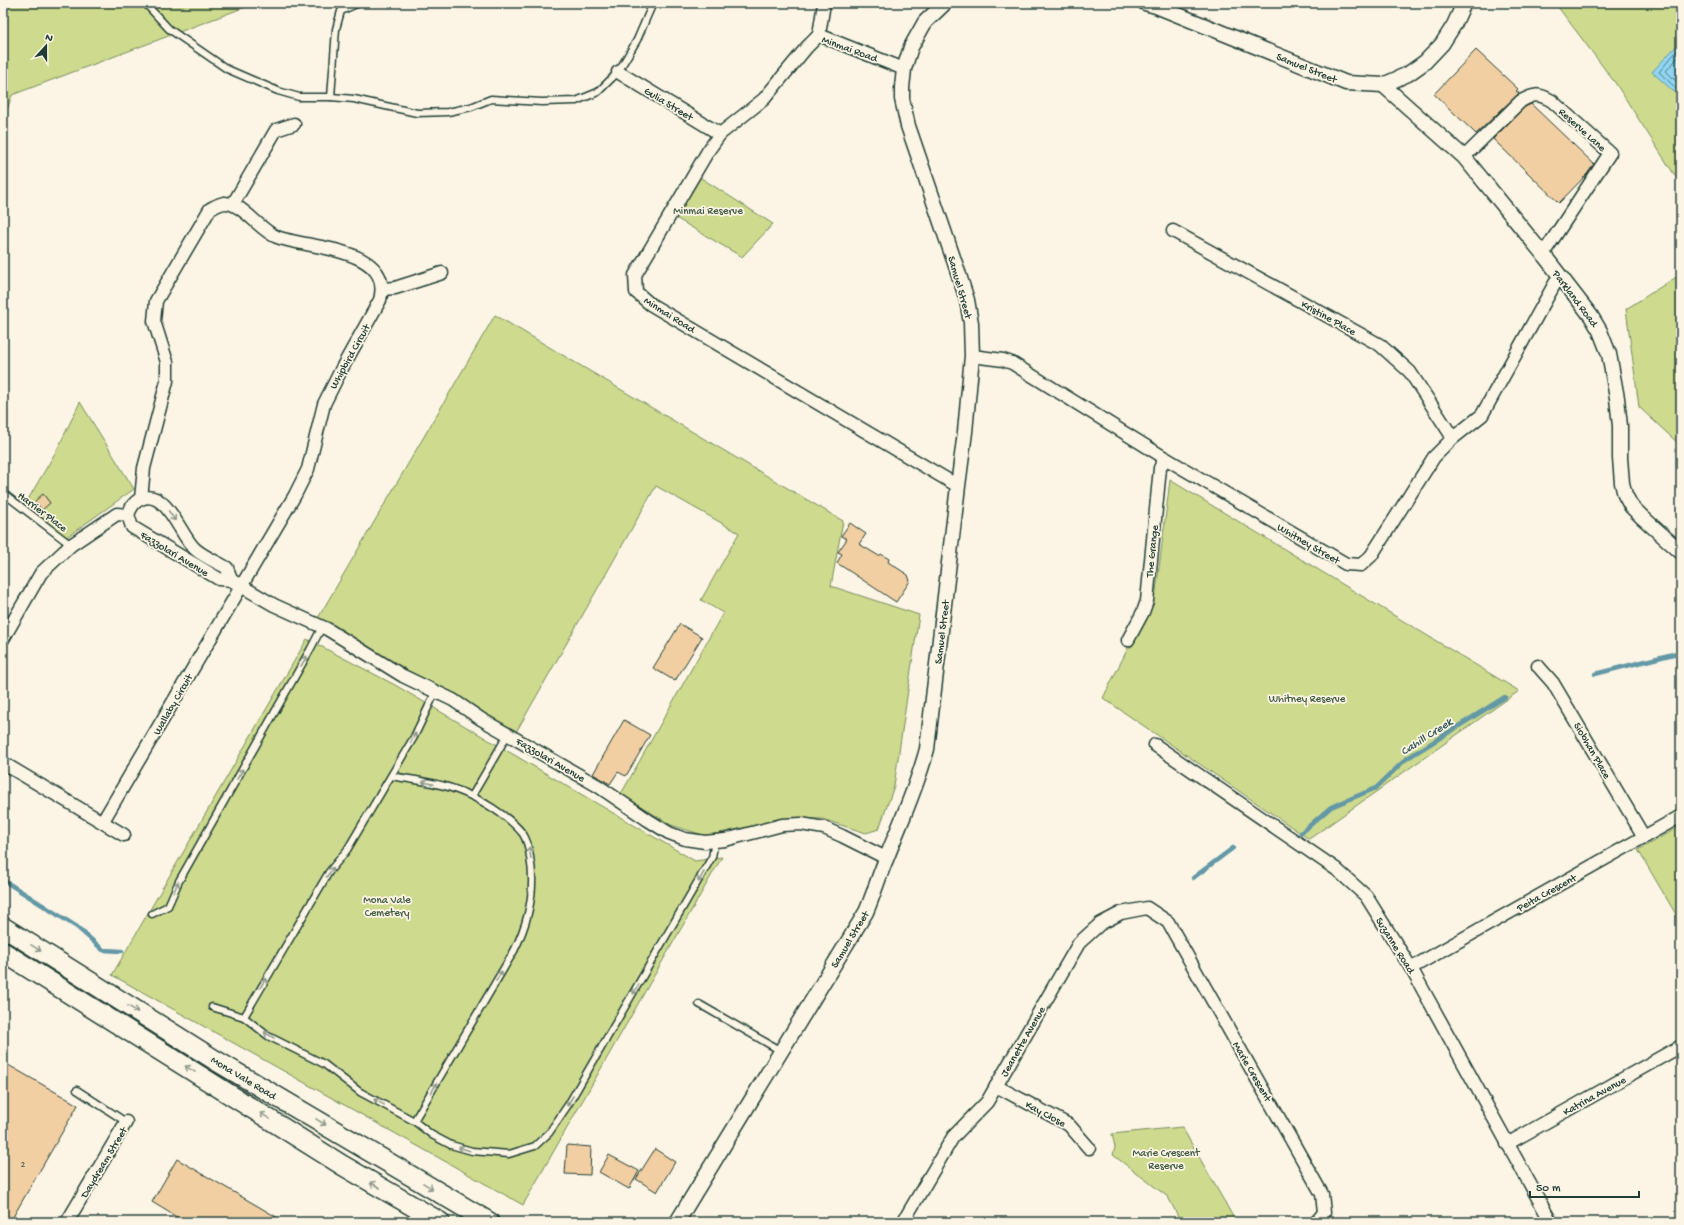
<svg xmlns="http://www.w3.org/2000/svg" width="1684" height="1225" viewBox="0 0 1684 1225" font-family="'Gochi Hand',sans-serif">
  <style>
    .green { fill: #ceda8d; stroke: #768c60 }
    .water { fill: #91d5f3; stroke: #6398a7 }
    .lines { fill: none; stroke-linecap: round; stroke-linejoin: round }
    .shore { stroke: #4d7a80; stroke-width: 1 }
    .stream { stroke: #6398a7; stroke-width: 4.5 }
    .building { fill: #f2cfa2; stroke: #1f3d34 }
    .service-casing { stroke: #1f3d34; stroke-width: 9 }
    .minor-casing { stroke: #1f3d34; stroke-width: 15 }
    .tertiary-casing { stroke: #1f3d34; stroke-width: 17 }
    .trunk-casing { stroke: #1f3d34; stroke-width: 22 }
    .service { stroke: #fcf5e5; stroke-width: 6 }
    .minor { stroke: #fcf5e5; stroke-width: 12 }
    .tertiary { stroke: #fcf5e5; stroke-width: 14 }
    .trunk { stroke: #fcf5e5; stroke-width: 19 }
    .oneway { stroke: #8e998c }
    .labels { text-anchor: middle; stroke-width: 3.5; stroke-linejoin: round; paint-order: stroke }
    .number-label { font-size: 9px; fill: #546250 }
    .street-label { font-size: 11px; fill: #1f3d34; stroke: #fcf5e5 }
    .park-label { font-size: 11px; fill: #425c46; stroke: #fcf5e5 }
    .water-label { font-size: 12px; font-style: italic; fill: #365b5a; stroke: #fcf5e5 }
  </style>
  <rect width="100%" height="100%" fill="#fcf5e5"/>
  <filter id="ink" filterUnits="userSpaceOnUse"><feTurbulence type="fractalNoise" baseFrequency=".025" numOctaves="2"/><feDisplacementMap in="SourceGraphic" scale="8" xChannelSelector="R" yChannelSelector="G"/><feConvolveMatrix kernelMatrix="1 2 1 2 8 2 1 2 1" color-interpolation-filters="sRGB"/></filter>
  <g filter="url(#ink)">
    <g class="green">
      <polygon points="3,3 256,3 12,95 3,123"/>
      <polygon points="1555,3 1681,3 1681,185 1616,84"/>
      <polygon points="698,176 773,224 742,257 674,217"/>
      <polygon points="1681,274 1681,446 1639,407 1626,309"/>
      <polygon points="495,315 843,521 831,586 919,615 894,786 879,829 866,833 822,819 790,818 706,836 671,825 621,794 723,613 701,600 739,533 656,486 515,734 318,618"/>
      <polygon points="80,402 134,489 64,539 23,508 58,448"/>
      <polygon points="1170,480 1519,691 1309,839 1103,698 1156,592"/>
      <polygon points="307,639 395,685 695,861 722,857 523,1205 112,975"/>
      <polygon points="1679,827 1681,830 1681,923 1638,850"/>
      <polygon points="1182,1127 1236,1222 1181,1222 1168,1197 1113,1155 1115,1147 1112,1134"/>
    </g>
    <polygon class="water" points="1681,41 1681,98 1652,72"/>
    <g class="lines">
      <g class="shore">
        <polyline points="1681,46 1659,72 1681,93"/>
        <polyline points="1681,54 1666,71 1681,86"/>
      </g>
      <g class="stream">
        <polyline points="1595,674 1681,652"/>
        <polyline points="1301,833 1331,807 1376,788 1406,759 1505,697"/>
        <polyline points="1193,878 1233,848"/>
        <polyline points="3,880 77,927 103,950 122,951"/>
      </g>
    </g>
    <g class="building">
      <polygon points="1476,50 1518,89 1516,91 1519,93 1476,134 1434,94"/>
      <polygon points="1531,104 1594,164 1588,173 1559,203 1493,139 1525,107"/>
      <polygon points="43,494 50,503 42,510 35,501"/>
      <polygon points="850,523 866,534 859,544 879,556 881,554 889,559 888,562 908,575 910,581 896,602 837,563 842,554 838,552 847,539 841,536"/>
      <polygon points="680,624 702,637 675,681 653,668"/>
      <polygon points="624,720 650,735 626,776 618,772 610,784 593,774"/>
      <polygon points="3,1062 78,1105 10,1222 3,1222"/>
      <polygon points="567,1145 591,1147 590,1175 565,1174"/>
      <polygon points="655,1149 675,1162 657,1192 636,1179"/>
      <polygon points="609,1155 639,1171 629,1189 599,1172"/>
      <polygon points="177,1159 285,1222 185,1222 152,1202"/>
    </g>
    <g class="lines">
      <g class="service-casing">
        <g id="service">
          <polyline points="145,3 169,29 227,69 278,91 299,97 331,97 354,99 417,113 448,112 471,107 491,99 542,102 576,101 598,92 618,72 637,40 653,3"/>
          <polyline points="331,97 336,29 341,11 359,3"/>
          <polyline points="3,493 71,545"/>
          <path d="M392 776C412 780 438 782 457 790 479 798 509 816 523 834 527 840 529 849 530 857 536 890 529 921 514 951L414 1121"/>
          <polyline points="472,796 508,734"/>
          <polyline points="152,914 168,906 179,881 310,650 322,627"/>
          <polyline points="699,1004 781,1051"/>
          <polyline points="212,1007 244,1017 268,1036 324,1064 360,1092 414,1121 432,1135 451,1145 472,1151 509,1154 535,1146 549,1133 568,1105 712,857 715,841"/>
          <polyline points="244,1017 329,872 347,850 414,737 436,691"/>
          <polyline points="77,1090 126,1122"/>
        </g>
      </g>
      <g class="minor-casing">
        <g id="minor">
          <polyline points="819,35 807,47 764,99 720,134 708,151 635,275 636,292 650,304 958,486"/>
          <polyline points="819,35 904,69"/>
          <polyline points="819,35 824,3"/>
          <polyline points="618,72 720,134"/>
          <path d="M1464 157 1521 101C1534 94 1538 93 1552 101L1610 153 1543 254"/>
          <polyline points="233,204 276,130 294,124"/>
          <polyline points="1173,231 1380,345 1410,372 1453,438"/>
          <polyline points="383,289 395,288 442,273"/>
          <polyline points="972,356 1003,360 1012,363 1165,458 1346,564 1361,565 1371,556 1434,457 1453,438 1482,415 1559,276"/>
          <polyline points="128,515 132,527 219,579 231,580 274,605 327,629 403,676 453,700 481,719 598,786 648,820 669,833 685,839 705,842 725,840 782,825 801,824 824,828 842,836 886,858"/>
          <path d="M128 515C131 507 134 501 143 498 168 491 180 536 195 549 204 557 217 562 227 568L231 580"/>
          <polyline points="3,639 41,573 71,545 117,514 128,515"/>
          <polyline points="1128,640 1143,612 1147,601 1160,468 1165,458"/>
          <polyline points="1538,666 1553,683 1644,837"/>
          <polyline points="1155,745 1336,869 1366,896 1411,968 1551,1222"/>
          <polyline points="3,763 124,835"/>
          <path d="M103 821 295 495 308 469 324 404 342 368 380 300C394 247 309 249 277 237 260 231 242 202 224 203 219 204 214 207 210 209L156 301 154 321 167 362V381L144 468 141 499"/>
          <polyline points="1411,968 1681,816"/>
          <polyline points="996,1086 1069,1125 1089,1148"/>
          <polyline points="1507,1144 1681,1046"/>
          <polyline points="67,1222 126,1122"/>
          <polyline points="903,1222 953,1137 987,1102 1079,943 1100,924 1121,913 1147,908 1168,922 1322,1194 1324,1213 1316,1222"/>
        </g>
      </g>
      <g class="tertiary-casing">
        <g id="tertiary">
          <polyline points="1145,3 1156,6 1346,83 1383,85 1408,74 1425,62 1442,44 1454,25 1464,3"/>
          <polyline points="1383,85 1464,157 1543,254 1591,316 1600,331 1609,354 1617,398 1620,426 1620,458 1622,483 1625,495 1631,506 1642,517 1681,552"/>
          <path d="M677 1222 866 912C874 894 879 875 887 857 901 821 917 787 927 749L958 486 965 432 972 356 971 323 967 300 958 272 908 126 902 99V88L904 69 911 47 925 22 945 3"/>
        </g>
      </g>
      <g class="trunk-casing">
        <g id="trunk">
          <polyline points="3,927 215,1060 489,1222"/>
          <polyline points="3,952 342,1165 440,1222"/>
        </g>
      </g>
      <use href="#service" class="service"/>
      <use href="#minor" class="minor"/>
      <use href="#tertiary" class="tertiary"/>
      <use href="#trunk" class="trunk"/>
    </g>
    <defs><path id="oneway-shaft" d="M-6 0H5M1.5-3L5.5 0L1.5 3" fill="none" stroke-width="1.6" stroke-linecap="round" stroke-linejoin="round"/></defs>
    <g class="oneway">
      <use href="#oneway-shaft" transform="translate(172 516) rotate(56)"/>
      <use href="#oneway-shaft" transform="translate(304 661) rotate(-60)"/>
      <use href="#oneway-shaft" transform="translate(413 738) rotate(-62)"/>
      <use href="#oneway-shaft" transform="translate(240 774) rotate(-60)"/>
      <use href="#oneway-shaft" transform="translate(428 783) rotate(-168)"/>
      <use href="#oneway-shaft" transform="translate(530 853) rotate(-101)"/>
      <use href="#oneway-shaft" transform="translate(330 872) rotate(-54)"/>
      <use href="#oneway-shaft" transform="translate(701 877) rotate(120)"/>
      <use href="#oneway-shaft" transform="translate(176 887) rotate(-65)"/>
      <use href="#oneway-shaft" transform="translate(36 948) rotate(32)"/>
      <use href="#oneway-shaft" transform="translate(499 976) rotate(-60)"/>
      <use href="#oneway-shaft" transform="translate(263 983) rotate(-60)"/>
      <use href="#oneway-shaft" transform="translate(636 989) rotate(120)"/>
      <use href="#oneway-shaft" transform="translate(133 1009) rotate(32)"/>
      <use href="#oneway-shaft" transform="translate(269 1035) rotate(-148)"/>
      <use href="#oneway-shaft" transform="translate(190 1069) rotate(-148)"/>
      <use href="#oneway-shaft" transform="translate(434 1088) rotate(-60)"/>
      <use href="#oneway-shaft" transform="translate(570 1101) rotate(121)"/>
      <use href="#oneway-shaft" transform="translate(379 1102) rotate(-151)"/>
      <use href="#oneway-shaft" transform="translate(265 1116) rotate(-148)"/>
      <use href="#oneway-shaft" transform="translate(321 1122) rotate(31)"/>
      <use href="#oneway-shaft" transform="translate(464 1149) rotate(-163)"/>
      <use href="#oneway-shaft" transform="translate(375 1185) rotate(-150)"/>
      <use href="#oneway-shaft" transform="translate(428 1186) rotate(31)"/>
    </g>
  </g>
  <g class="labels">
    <g class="number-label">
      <text x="23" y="1167">2</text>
    </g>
    <g class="street-label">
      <text transform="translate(850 48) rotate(20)" y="4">Minmai Road</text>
      <text transform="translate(1307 67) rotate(22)" y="4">Samuel Street</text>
      <text transform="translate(669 103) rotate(31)" y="4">Gulia Street</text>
      <text transform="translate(1583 129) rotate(42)" y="4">Reserve Lane</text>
      <text transform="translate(961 287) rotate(74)" y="4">Samuel Street</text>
      <text transform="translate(1576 298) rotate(53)" y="4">Parkland Road</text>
      <text transform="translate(670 314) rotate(32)" y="4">Minmai Road</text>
      <text transform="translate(1329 317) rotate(29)" y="4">Kristine Place</text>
      <text transform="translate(349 356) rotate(-61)" y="4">Whipbird Circuit</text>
      <text transform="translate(43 511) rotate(37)" y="4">Harrier Place</text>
      <text transform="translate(1309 543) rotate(30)" y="4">Whitney Street</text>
      <text transform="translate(1151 551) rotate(-84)" y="4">The Grange</text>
      <text transform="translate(175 553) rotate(31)" y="4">Fazzolari Avenue</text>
      <text transform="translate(941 632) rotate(-83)" y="4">Samuel Street</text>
      <text transform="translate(172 704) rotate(-60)" y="4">Wallaby Circuit</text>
      <text transform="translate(1593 750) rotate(60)" y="4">Siobhan Place</text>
      <text transform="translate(551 759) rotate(30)" y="4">Fazzolari Avenue</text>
      <text transform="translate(1546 892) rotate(-29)" y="4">Peita Crescent</text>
      <text transform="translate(849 939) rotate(-59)" y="4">Samuel Street</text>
      <text transform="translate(1396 945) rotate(58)" y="4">Suzanne Road</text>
      <text transform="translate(1022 1041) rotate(-60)" y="4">Jeanette Avenue</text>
      <text transform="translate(1253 1071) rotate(60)" y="4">Marie Crescent</text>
      <text transform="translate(244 1077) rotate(31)" y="4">Mona Vale Road</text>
      <text transform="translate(1594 1095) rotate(-29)" y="4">Katrina Avenue</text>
      <text transform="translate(1046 1113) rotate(28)" y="4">Kay Close</text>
      <text transform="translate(103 1162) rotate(-59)" y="4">Daydream Street</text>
    </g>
    <g class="park-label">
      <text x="708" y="214">Minmai Reserve</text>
      <text x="1307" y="702">Whitney Reserve</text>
      <text x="387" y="903">Mona Vale<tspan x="387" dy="13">Cemetery</tspan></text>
      <text x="1166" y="1156">Marie Crescent<tspan x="1166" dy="13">Reserve</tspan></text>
    </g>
    <g class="water-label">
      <text transform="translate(1426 736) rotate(-33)" y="4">Cahill Creek</text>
    </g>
  </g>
  <rect width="1684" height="1225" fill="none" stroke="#fcf5e5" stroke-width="16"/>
  <rect x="8" y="8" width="1668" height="1209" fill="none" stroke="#1f3d34" stroke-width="1.5" filter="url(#ink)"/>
  <g transform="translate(46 46) rotate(21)" stroke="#fcf5e5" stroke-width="3" paint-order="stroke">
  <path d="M0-3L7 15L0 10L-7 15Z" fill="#1f3d34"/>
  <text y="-6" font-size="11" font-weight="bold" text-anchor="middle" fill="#1f3d34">N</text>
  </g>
  <path d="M1530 1191v6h109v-6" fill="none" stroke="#1f3d34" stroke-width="2"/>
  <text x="1536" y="1191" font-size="12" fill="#1f3d34" stroke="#fcf5e5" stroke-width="3" paint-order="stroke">50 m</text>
</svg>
